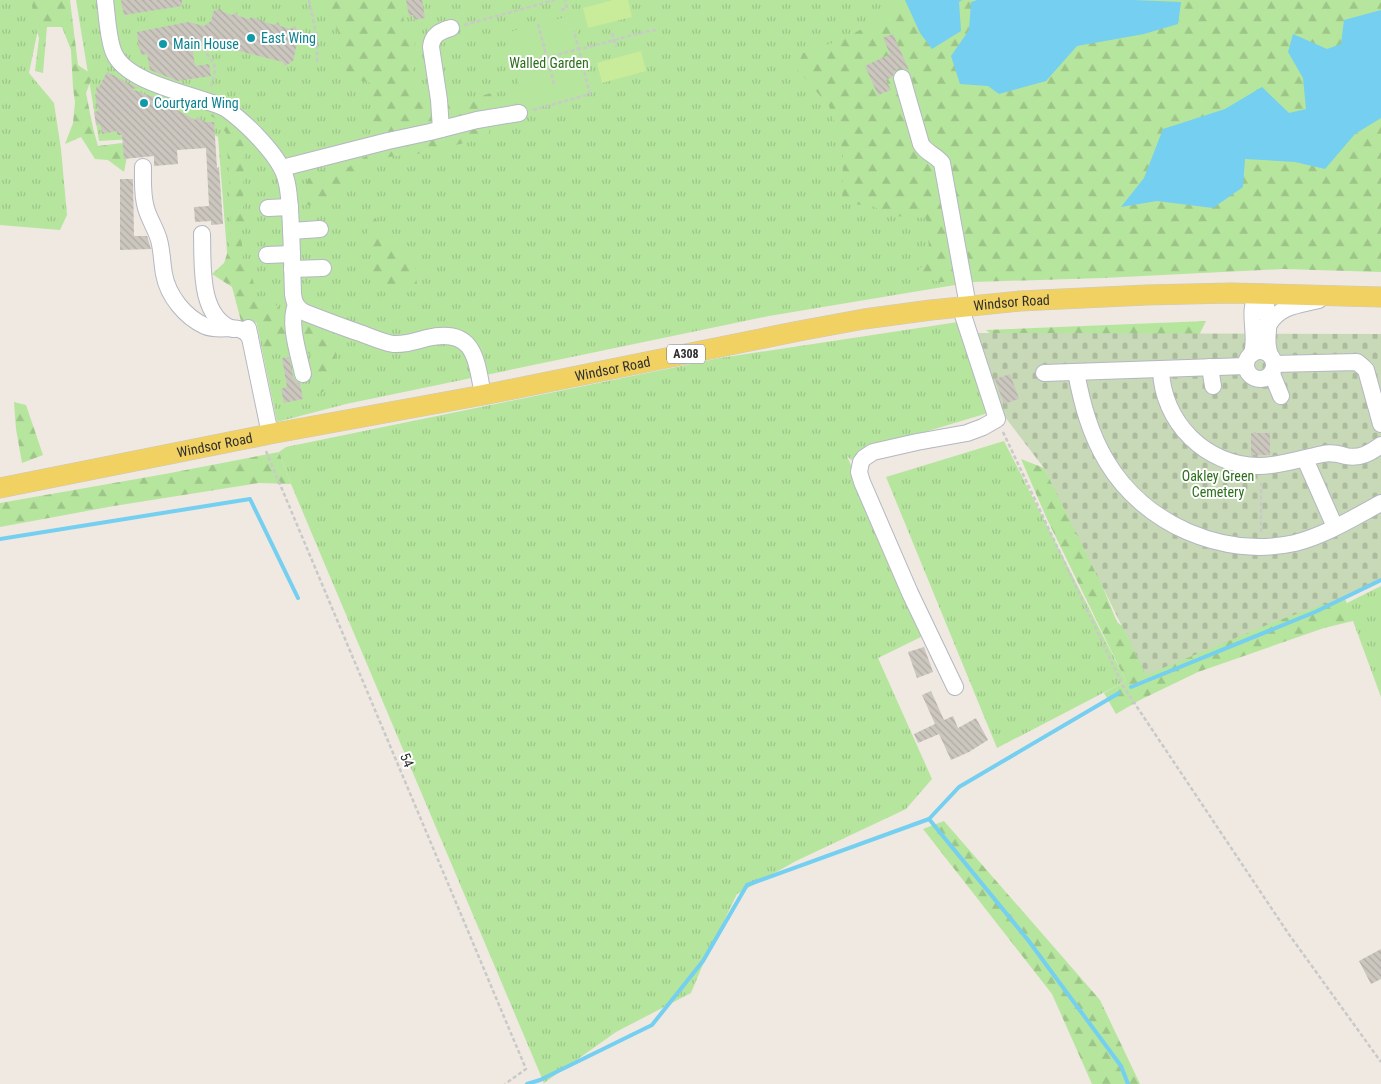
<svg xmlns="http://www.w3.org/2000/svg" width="1381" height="1084" viewBox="0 0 1381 1084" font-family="'Roboto Condensed',sans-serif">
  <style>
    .grass { fill: url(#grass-tufts) }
    .forest { fill: url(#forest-firs) }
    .cemetery { fill: url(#cemetery-stones) }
    .garden { fill: #b6e59e }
    .pitch { fill: #c9ec9a }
    .water { fill: #75cff0 }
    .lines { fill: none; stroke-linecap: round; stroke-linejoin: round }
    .stream { stroke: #75cff0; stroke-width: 4 }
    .building { fill: url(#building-back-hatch) }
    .minor-casing { stroke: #b4b7c1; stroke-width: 18 }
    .major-casing { stroke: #c9c9c9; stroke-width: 21 }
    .path { stroke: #c9c9c9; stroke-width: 2.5; stroke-dasharray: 4 2.5; stroke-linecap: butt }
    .minor { stroke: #fff; stroke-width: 16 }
    .major { stroke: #f2d163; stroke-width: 20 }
    .culture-dot { fill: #0f9aa8; stroke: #fff; stroke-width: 2 }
    .labels { text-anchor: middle; stroke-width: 4; stroke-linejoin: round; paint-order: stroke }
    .shield { fill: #fff; stroke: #6d6d6d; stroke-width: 1 }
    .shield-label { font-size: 12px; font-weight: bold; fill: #2e2e2e }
    .culture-label { font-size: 14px; fill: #0d838f; stroke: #fff; text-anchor: start }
    .park-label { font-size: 14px; fill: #2c6e1b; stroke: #fff }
    .street-label { font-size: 14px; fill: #2e2e2e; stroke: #fff }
  </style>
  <defs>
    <pattern id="grass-tufts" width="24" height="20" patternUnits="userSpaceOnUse" patternTransform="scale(1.25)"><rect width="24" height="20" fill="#b6e59e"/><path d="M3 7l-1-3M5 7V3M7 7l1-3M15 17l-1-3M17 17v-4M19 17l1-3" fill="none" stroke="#9dc588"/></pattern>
    <pattern id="forest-firs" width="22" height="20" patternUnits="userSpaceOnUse" patternTransform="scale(1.25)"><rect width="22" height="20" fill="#b6e59e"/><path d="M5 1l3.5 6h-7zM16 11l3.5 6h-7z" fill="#9dc588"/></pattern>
    <pattern id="cemetery-stones" width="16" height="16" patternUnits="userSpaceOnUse" patternTransform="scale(1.25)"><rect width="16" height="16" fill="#c8d9b8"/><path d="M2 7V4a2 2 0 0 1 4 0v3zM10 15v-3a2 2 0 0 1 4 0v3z" fill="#acbb9e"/></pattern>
    <pattern id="building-back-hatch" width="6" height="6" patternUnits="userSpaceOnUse" patternTransform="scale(1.25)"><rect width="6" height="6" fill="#cbc7bf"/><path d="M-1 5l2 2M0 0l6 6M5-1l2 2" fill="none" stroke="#afaba4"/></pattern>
  </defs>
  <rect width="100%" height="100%" fill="#efe9e1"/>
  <g class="grass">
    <polygon points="0,0 34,0 37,34 29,73 54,103 61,149 67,215 60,230 0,225"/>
    <polygon points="76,0 894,0 973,282 769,316 346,404 277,422 255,316 227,252 218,137 213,134 99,141"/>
    <polygon points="958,322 988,413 868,449 851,460 847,456 923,636 878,658 932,779 906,809 796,861 737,894 704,962 691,993 616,1032 544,1083 320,553 291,484 279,452 286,447 720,358"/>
    <polygon points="1004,441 1126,681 997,748 886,477"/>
    <polygon points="1381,586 1381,697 1353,621 1339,607"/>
  </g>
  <g class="forest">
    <polygon points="33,0 70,0 78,65 93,75 86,93 93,128 98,146 130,142 124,172 108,160 95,159 81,137 65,144 73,123 75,102 73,88 71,50 62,27 47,27 43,73 35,71 39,38 32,14"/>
    <polygon points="330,0 401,0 404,22 416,39 413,52 412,88 426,102 462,102 494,92 496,104 488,137 424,153 388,157 357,170 343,182 328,205 305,205 304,193 308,179 321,170 341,175 353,163 388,146 386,127 367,121 375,106 371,83 358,80 339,65 339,35 333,18"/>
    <polygon points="890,0 1381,0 1381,272 1283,269 1103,278 973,282 939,282 916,273 930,257 926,218 894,216 872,206 842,203 843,157 840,137 829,106 796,68 803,53 841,40 877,21 895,5"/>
    <polygon points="213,110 233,125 244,146 243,208 250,222 241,232 243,258 250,268 258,301 274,303 285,314 310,327 336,352 333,388 316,394 313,356 285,340 267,361 260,323 241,321 232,287 212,274 224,263 230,245 231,206 226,133 215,118 202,112"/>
    <path d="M362 208 373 213C384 236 393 253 415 266L417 285 398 289 373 288 370 280 372 249Z"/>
    <polygon points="1206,321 1190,354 1010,350 986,330"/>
    <polygon points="14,402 26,405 43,455 22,463 16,429"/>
    <polygon points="279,452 291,484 259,483 114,506 0,527 0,503 165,474"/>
    <polygon points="1021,459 1044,468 1088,551 1117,622 1140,641 1337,576 1353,621 1324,628 1198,672 1140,700 1116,714 1104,693 1126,681 1047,519"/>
    <polygon points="944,821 1100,1000 1140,1084 1092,1084 1052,994 923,829"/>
  </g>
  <polygon class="cemetery" points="977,333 1381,334 1381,581 1369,588 1277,621 1146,675 1044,468 1005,417"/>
  <polygon class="garden" points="573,15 593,92 526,110 505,33"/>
  <g class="pitch">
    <polygon points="613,0 628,0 632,17 588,28 583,8"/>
    <polygon points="641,51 646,71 602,83 597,63"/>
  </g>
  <g class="water">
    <polygon points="905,0 962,0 959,2 961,31 932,49 920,33"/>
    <polygon points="977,0 1133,0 1181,2 1178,24 1144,34 1077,46 1046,81 999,94 988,86 960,84 951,56 969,30 971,2"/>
    <polygon points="1381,10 1381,118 1355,134 1325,169 1295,162 1245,159 1243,187 1213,208 1157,201 1121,207 1144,178 1163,129 1225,109 1262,87 1289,113 1306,109 1303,78 1288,52 1293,34 1327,49 1341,44 1344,20"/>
  </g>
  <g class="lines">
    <g class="stream">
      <polyline points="0,539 250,499 298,598"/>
      <polyline points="1131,687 1315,612 1381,580"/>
      <polyline points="1119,693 959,787 929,819 1028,940 1121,1066 1128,1084"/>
      <polyline points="527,1084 540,1080 652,1025 703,961 747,885 929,819"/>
    </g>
  </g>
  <g class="building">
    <polygon points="121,0 182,0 182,6 124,15"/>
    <polygon points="406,0 422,0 425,18 414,20 413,15 409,16"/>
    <polygon points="220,8 223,12 232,15 237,12 238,16 249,19 251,17 274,25 278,22 280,26 290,29 295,26 297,30 300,31 293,61 285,66 283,62 191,39 195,66 209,64 211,76 178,81 150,70 147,54 141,55 140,48 139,49 137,32 188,22 204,26 211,21 214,10 216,11"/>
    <polygon points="893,34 909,70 904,68 900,68 895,71 892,77 886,80 891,90 878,95 865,66 890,54 883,38"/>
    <polygon points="107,72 138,88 131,89 154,97 195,120 197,117 205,122 214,122 217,168 219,167 223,224 211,225 211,221 195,222 194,207 209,206 206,148 177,150 178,164 154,166 154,156 124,159 122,135 117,135 117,131 102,134 100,124 96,125 94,112 98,111 95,94 97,94 96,87 99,87"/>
    <polygon points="120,179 133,179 134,236 147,236 151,249 120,250"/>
    <polygon points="289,357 293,377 296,381 300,383 303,399 284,403 281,389 287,387 282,358"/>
    <polygon points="1010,374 1019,399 1004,404 995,379"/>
    <rect x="1251" y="433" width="19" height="22"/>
    <polygon points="924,647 933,672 917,678 908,652"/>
    <polygon points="931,691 944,720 953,716 958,728 976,718 988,740 969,752 951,760 939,734 918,743 914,734 935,724 922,695"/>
    <polygon points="1381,949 1381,979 1371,984 1359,961"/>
  </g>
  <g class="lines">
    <g class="minor-casing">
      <g id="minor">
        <path d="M105 0C107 15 108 40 114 53 127 84 195 94 225 108 244 121 278 154 285 176 289 187 289 199 290 210 292 238 292 266 293 294 294 303 297 309 306 313 324 320 342 327 360 333 371 337 382 342 393 344 404 345 416 341 427 338 475 327 476 359 483 395"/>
        <path d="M902 78 921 144C926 153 936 155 942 163L968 306"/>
        <path d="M441 129 439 100 431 47C432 35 440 31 451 28"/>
        <path d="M143 167C143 180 142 195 146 208 149 219 156 229 159 240 162 251 162 263 164 274 168 296 185 317 205 326 220 333 242 321 250 338"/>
        <polyline points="282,168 388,141 430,132 477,120 519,113"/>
        <polyline points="268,208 290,207"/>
        <polyline points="291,231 320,229"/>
        <path d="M202 234C203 263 198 317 233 329"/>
        <polyline points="267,255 292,254"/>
        <polyline points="292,269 323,268"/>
        <path d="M296 305C288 323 299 355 303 374"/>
        <path d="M1269 324C1281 305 1299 305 1319 300"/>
        <polyline points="248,328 270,434"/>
        <circle cx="1260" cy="365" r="14"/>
        <path d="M1252 354C1258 332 1246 312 1258 294 1279 318 1261 333 1270 355"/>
        <polyline points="1274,364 1357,362 1363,367 1366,370 1381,424"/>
        <polyline points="1210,367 1213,386"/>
        <path d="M1161 369C1162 422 1206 466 1259 466 1281 466 1302 458 1323 454 1331 452 1338 454 1346 456 1360 459 1370 453 1381 445"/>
        <path d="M1076 372C1082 404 1090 434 1107 462 1144 524 1223 559 1295 543 1326 535 1353 518 1381 503"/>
        <polyline points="1044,373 1246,366"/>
        <polyline points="1272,374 1281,396"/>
        <polyline points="1305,459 1335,527"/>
        <polyline points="955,687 910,593 862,482 859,472 861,462 864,458 873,452 917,442 967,433 983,427 997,419 960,306"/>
      </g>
    </g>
    <g class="major-casing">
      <g id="major">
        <path id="s1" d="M0 488 270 434 483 395 799 331 864 319 931 310 1020 301 1146 295 1231 293 1381 297"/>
      </g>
    </g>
    <g class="path">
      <polyline points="309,0 317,38 317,63"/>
      <polyline points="561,10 567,8 565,0"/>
      <polyline points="538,24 554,84"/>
      <polyline points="464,25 555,0"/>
      <polyline points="612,33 616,47"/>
      <path d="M200 42C209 64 221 57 211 86"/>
      <polyline points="514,66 579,49 585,48 640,33 656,30"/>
      <polyline points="533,110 590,94 574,31"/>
      <polyline points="1003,432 1123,686 1288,933 1381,1062"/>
      <polyline points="266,451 526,1069 505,1084"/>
      <polyline points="1261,532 1261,480"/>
    </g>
    <use href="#minor" class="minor"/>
    <use href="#major" class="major"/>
  </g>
  <g class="culture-dot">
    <circle cx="251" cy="38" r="5"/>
    <circle cx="163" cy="44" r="5"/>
    <circle cx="144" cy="103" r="5"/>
  </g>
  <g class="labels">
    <rect class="shield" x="667" y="344.5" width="38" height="19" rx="4"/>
    <g class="shield-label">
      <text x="686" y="358">A308</text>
    </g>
    <g class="culture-label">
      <text x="261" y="43">East Wing</text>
      <text x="173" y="49">Main House</text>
      <text x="154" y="108">Courtyard Wing</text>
    </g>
    <g class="park-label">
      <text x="549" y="68">Walled Garden</text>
      <text x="1218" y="481">Oakley Green<tspan x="1218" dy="16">Cemetery</tspan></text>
    </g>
    <g class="street-label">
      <text dy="5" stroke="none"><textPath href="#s1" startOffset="1029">Windsor Road</textPath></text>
      <text dy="5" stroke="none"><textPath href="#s1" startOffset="624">Windsor Road</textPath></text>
      <text dy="5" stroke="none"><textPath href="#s1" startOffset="219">Windsor Road</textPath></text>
      <text transform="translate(407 760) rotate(67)" y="5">54</text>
    </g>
  </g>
</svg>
